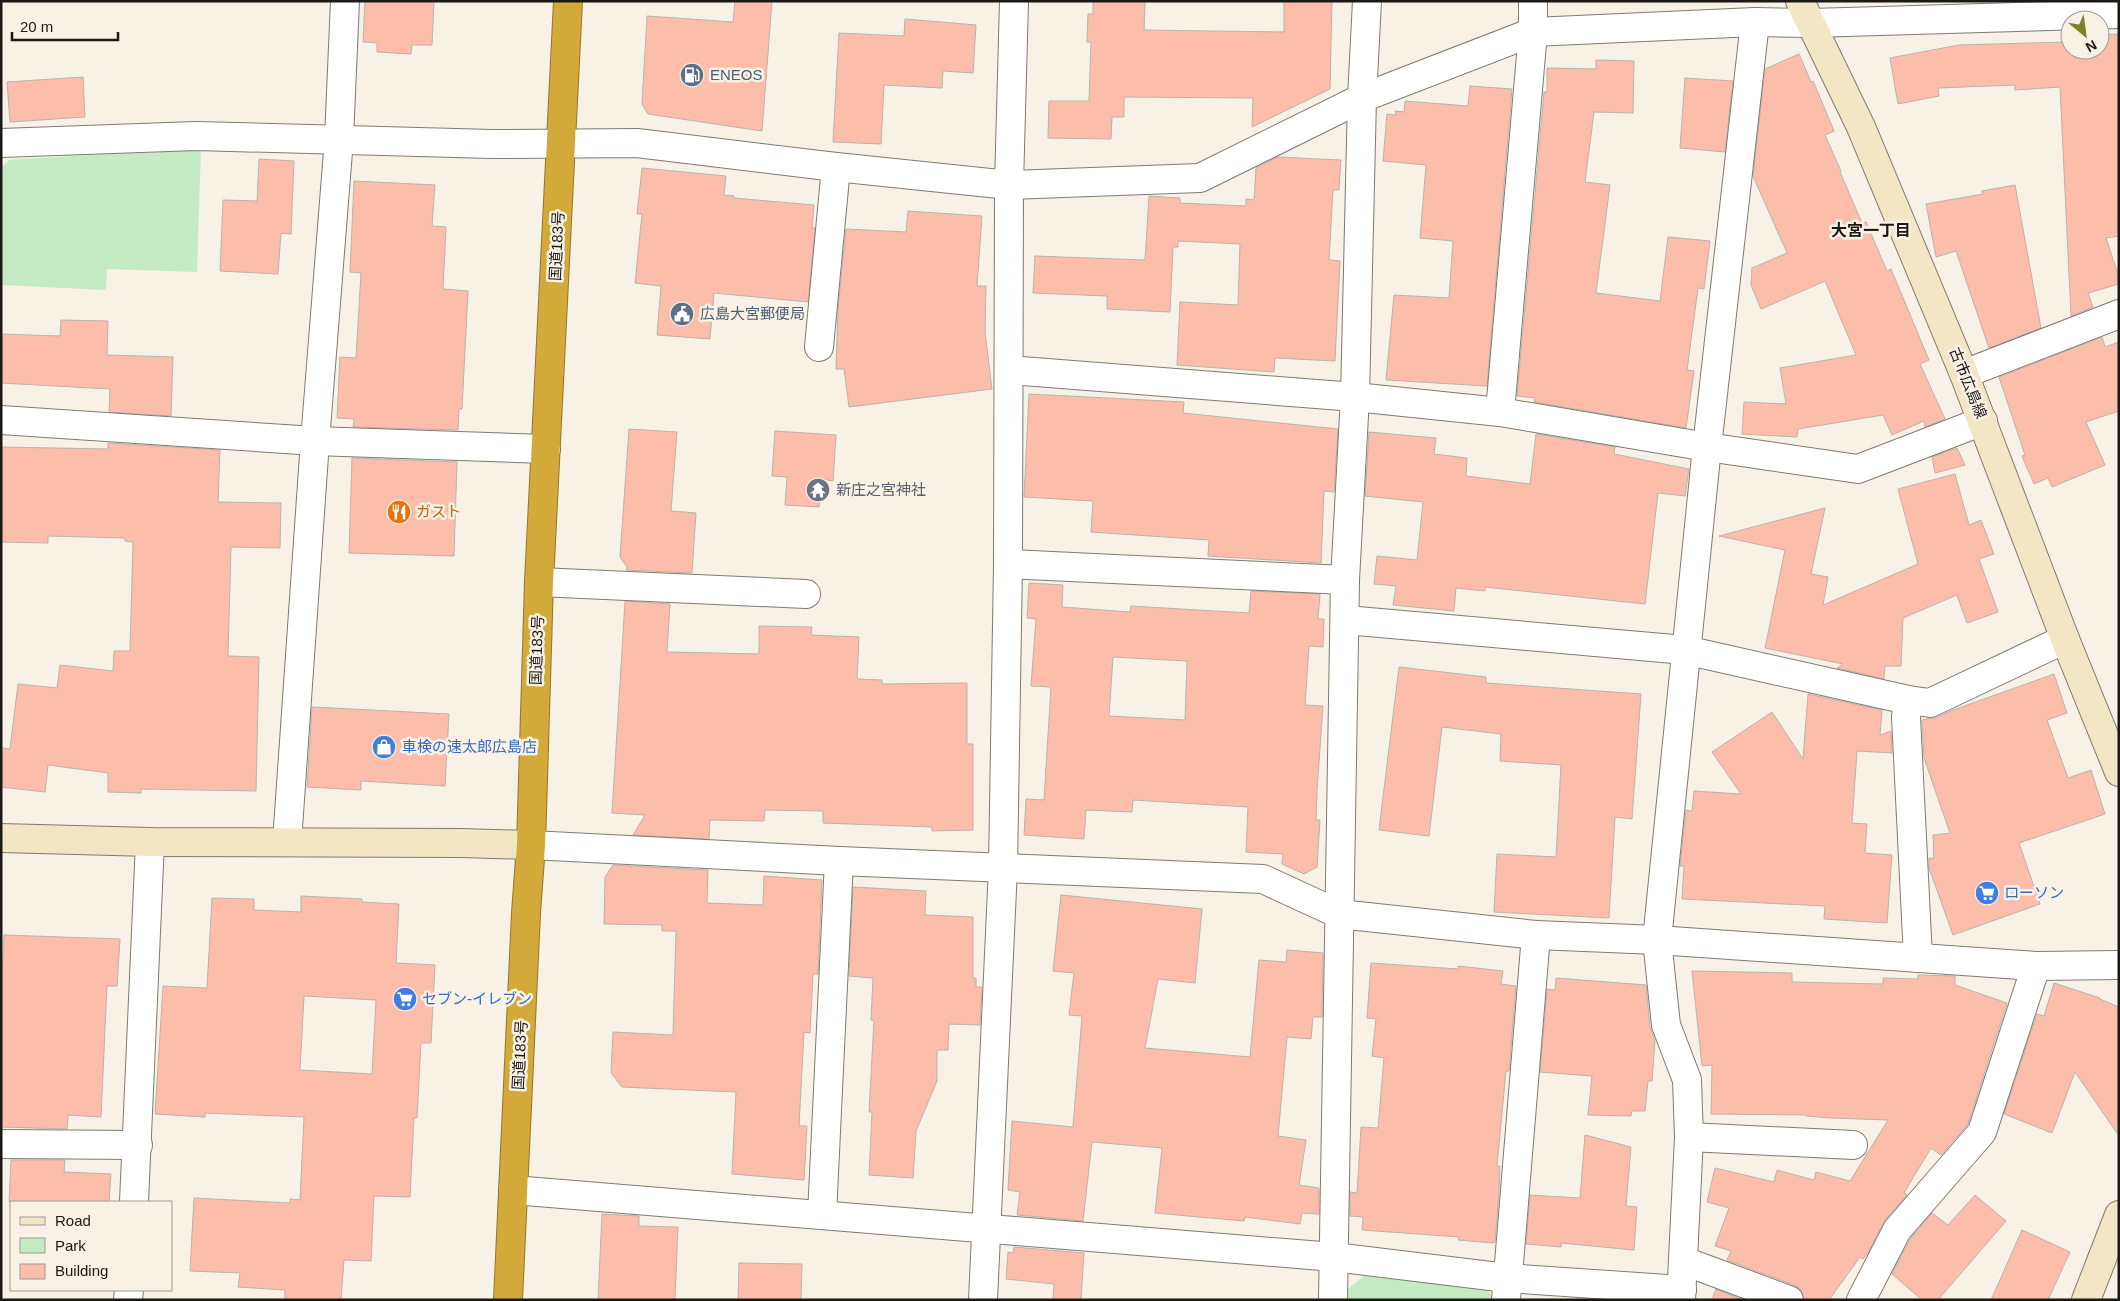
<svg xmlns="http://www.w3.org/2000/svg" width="2120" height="1301" viewBox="0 0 2120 1301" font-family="Helvetica,'Noto Sans JP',sans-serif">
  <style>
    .green { fill: #c5ebc2 }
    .building { fill: #fcbeaa; stroke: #beb1ad; fill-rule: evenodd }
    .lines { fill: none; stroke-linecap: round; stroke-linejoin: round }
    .street-casing { stroke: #807a71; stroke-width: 30 }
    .secondary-casing { stroke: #807a71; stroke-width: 30 }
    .highway-casing { stroke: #93772c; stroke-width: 30 }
    .street { stroke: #fff; stroke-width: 28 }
    .secondary { stroke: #f2e6c4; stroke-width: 28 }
    .highway { stroke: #d3aa39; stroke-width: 28 }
    .labels { text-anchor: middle; stroke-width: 5; stroke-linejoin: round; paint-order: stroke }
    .service-label { font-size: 15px; fill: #4e5e75; stroke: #f7f1e6; text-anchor: start }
    .street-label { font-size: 15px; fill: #1b1915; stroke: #f7f1e6 }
    .worship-label { font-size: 15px; fill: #5b616d; stroke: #f7f1e6; text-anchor: start }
    .food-label { font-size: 15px; fill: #c56008; stroke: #f7f1e6; text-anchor: start }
    .shop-label { font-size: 15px; fill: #366cbe; stroke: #f7f1e6; text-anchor: start }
    .neighbourhood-label { font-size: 16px; font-weight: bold; fill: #1b1915; stroke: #f7f1e6 }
  </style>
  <rect width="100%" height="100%" fill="#f7f1e6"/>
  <g class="green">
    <polygon points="201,148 197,272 107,269 106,290 1,285 1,168 9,160"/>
    <polygon points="1364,1276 1485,1287 1495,1300 1345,1300 1345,1291"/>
  </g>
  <g class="building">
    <polygon points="365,1 434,1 432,45 412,45 411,54 377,52 377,43 363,42"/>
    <polygon points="735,1 772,1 762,131 648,114 642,104 647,16 733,22"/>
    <polygon points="1093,1 1145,1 1144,30 1284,32 1284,1 1332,1 1330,89 1252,127 1253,98 1124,97 1124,117 1112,117 1111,139 1048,138 1049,101 1089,101 1091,42 1087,42 1088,14 1093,14"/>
    <polygon points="905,19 976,25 973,73 943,71 942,88 884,85 881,144 833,142 839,33 904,36"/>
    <polygon points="2119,34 2119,236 2106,238 2119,277 2119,284 2088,293 2093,307 2071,316 2060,87 2015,90 2015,85 1938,88 1939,96 1898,104 1890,58 1959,45 2067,42 2067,38 2070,37 2070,50 2100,50 2100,35"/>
    <polygon points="1799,54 1811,82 1813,81 1834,131 1825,135 1841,171 1840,172 1862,223 1866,222 1887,271 1891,269 1929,360 1920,364 1945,419 1925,427 1924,421 1892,435 1883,415 1798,429 1797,437 1742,434 1744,402 1786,404 1780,368 1856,355 1825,281 1761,309 1751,285 1752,268 1787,253 1753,176 1765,69"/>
    <polygon points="1596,60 1634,61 1633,113 1594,112 1585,182 1610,185 1596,293 1660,301 1668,237 1710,241 1704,289 1698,288 1687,370 1694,371 1686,428 1534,402 1535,398 1517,396 1544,92 1547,92 1547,68 1596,69"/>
    <polygon points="83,77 85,117 10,122 7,82"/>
    <polygon points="1685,78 1733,81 1725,152 1680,148"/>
    <polygon points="1470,86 1512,89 1487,386 1386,380 1394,295 1449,298 1453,241 1420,238 1426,165 1383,161 1387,114 1396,115 1395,111 1404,112 1405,101 1468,106"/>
    <polygon points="1278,157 1341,160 1339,190 1333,190 1329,260 1340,261 1335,361 1275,358 1274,372 1177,365 1180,302 1238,305 1240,244 1178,241 1178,247 1173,247 1170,312 1107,309 1107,296 1033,293 1035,256 1145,260 1149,196 1180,198 1180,203 1246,206 1246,199 1254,200 1256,168"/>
    <polygon points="259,159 294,161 291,234 281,233 278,274 220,271 223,200 257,201"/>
    <polygon points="642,168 726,176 724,195 734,196 734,198 814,205 812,228 815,228 808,302 714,293 710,339 657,335 661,286 635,283 642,214 637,214"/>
    <polygon points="354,181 435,185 432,226 446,227 443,289 468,291 462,409 459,409 458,430 353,427 354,419 337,418 340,357 356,358 361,273 350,272"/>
    <polygon points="2015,185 2041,328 1989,348 1956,251 1936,257 1926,204 1983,194 1982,191"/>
    <polygon points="908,211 982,216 977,286 986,286 985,332 992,389 849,407 844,369 836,369 838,309 846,229 906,232"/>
    <polygon points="61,320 108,321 107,355 173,357 171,416 109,412 110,389 1,383 1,334 60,336"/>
    <polygon points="2102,337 2105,347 2119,342 2119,411 2086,422 2105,465 2052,487 2048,478 2034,484 2022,456 2025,455 1999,377"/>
    <polygon points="1029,394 1184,402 1183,413 1338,429 1334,492 1324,491 1321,563 1208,556 1209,540 1091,532 1093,501 1024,497"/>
    <polygon points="629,429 677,432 671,511 696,513 692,573 626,570 627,567 620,557"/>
    <polygon points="775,431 836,435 833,481 821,479 819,507 785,505 787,477 772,476"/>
    <polygon points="1369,432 1436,438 1434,454 1467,458 1466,476 1530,484 1536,434 1615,447 1614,454 1689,469 1685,496 1658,493 1645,604 1485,587 1485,591 1456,588 1454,611 1393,605 1396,586 1374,584 1377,556 1417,560 1423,502 1365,496"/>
    <polygon points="108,443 220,450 218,502 281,503 280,548 231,547 228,656 259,657 256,791 141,789 141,793 108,792 108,773 48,765 45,792 1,787 1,748 10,749 18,684 57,688 60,665 113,671 114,651 130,651 133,542 125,541 125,538 48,536 48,543 1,542 1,447 108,449"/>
    <polygon points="1957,448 1965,465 1935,473 1932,457"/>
    <polygon points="352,458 457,462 454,556 349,553"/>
    <polygon points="1955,474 1969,525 1981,520 1994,554 1979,559 1998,612 1967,623 1957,595 1903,618 1901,666 1885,666 1884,679 1837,668 1843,664 1765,648 1785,550 1719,536 1825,508 1811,574 1828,577 1823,605 1918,564 1898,489"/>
    <path d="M1029 583 1063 585 1062 607 1130 612 1131 606 1249 613 1251 591 1320 594 1318 619H1324L1323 647 1309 646 1305 705 1323 706 1317 790 1316 820H1320L1317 867 1304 874 1282 864 1283 854 1246 852 1248 807 1133 800 1132 812 1086 810 1084 839 1024 835 1026 799 1044 800 1051 687 1031 686 1036 619 1027 618ZM1113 657 1187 661 1185 720 1109 716Z"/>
    <polygon points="625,601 670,604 667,652 759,654 759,626 812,627 811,635 859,637 857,679 882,680 882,684 967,683 967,744 973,744 973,830 932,831 932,827 823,823 823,811 765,810 764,821 710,820 709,839 633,835 645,815 612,813"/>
    <polygon points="1399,667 1486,677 1486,683 1641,694 1632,819 1615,817 1609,918 1494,912 1497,854 1556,857 1561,765 1500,761 1501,734 1442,727 1429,836 1379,830"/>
    <polygon points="2054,674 2067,713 2047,720 2068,778 2091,770 2105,814 2019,843 2040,904 1953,935 1929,868 1929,858 1934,858 1933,835 1950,833 1924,758 1922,720 1937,717 1953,710"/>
    <polygon points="1808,694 1882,710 1880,735 1891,731 1892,753 1857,751 1852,823 1867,824 1865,853 1892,855 1887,923 1824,919 1825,906 1682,899 1684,866 1680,866 1686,810 1692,811 1694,791 1741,794 1712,752 1772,712 1803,759"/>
    <polygon points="312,707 449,714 445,786 361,781 361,790 307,787"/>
    <polygon points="613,865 708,870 707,903 763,905 764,876 822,880 818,974 813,974 810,1033 804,1032 799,1126 807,1126 804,1180 732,1174 736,1092 622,1087 611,1073 613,1032 673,1035 676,931 662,931 662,925 604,924 605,877"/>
    <polygon points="853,887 926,891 925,915 973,917 973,978 976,978 976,987 982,987 980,1025 949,1024 948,1050 937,1050 937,1081 916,1131 913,1178 869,1175 872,1112 869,1112 874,1021 871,1020 873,978 849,976"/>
    <polygon points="1061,895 1202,909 1195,983 1158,979 1145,1048 1250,1057 1259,960 1286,962 1287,950 1323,953 1322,1017 1313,1017 1311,1039 1287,1037 1278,1136 1306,1140 1299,1185 1319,1188 1319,1214 1302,1213 1300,1224 1245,1217 1244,1221 1155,1213 1162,1148 1092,1142 1083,1221 1017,1215 1020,1192 1008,1190 1012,1121 1073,1127 1082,1016 1069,1015 1074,973 1053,971"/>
    <path d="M301 896 362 899V902L399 904 396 963 435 965 431 1043H421L417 1118H414L410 1197 374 1196 371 1261 344 1260 341 1300H285V1290L238 1287 240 1273 190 1271 194 1198 290 1203V1199L300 1200 304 1117 205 1113V1117L155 1114 163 986 207 988 212 898 254 899V910L301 912ZM304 996 376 1000 372 1074 300 1070Z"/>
    <polygon points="4,935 120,939 117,986 107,986 101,1117 68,1115 67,1129 1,1127 1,996"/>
    <polygon points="1371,963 1458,969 1458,966 1503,971 1501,984 1516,986 1509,1071 1506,1071 1497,1166 1500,1166 1499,1192 1495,1242 1493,1243 1458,1240 1459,1237 1362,1230 1363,1217 1350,1216 1350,1192 1357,1193 1361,1127 1378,1128 1384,1058 1372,1056 1376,1019 1367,1018"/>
    <polygon points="1692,971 1792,973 1792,982 1883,984 1883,978 1918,979 1918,975 1955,976 1955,985 2007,1003 1968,1124 1941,1155 1931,1148 1904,1193 1907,1195 1885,1220 1868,1253 1863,1259 1860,1257 1829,1300 1804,1300 1801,1290 1794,1285 1727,1260 1731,1251 1715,1246 1729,1208 1707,1202 1715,1168 1774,1182 1777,1170 1814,1180 1816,1172 1850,1181 1888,1120 1831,1118 1806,1116 1806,1115 1711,1114 1712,1065 1702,1066"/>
    <polygon points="1556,978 1646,985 1650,1027 1655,1041 1652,1081 1648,1081 1645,1111 1632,1111 1631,1116 1588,1115 1592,1076 1540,1072 1547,989 1555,990"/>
    <polygon points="2054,983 2100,998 2100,999 2119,1007 2119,1136 2075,1072 2052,1133 2004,1114 2037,1014 2044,1016"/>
    <polygon points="1585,1135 1631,1147 1626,1206 1637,1207 1634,1250 1561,1243 1561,1247 1526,1244 1530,1195 1580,1198"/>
    <polygon points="11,1160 65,1160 64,1172 111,1174 109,1202 9,1202"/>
    <polygon points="1975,1195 2006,1221 1938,1300 1922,1300 1892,1274 1910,1239 1932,1213 1948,1225"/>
    <polygon points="602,1214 639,1216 639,1226 678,1227 675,1300 598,1300"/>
    <polygon points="2022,1230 2070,1252 2048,1300 1991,1300"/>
    <polygon points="1014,1247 1084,1253 1081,1300 1053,1300 1054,1284 1006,1279 1008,1252 1013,1253"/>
    <polygon points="739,1263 802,1264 801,1300 738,1300"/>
    <polygon points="1716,1289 1743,1300 1712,1300"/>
  </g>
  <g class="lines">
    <g class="street-casing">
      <g id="street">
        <polyline points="1,143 196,136 492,144 637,143 836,167 1009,185 1200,178 1362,98 1533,32 1755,22 1811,23 2119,14"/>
        <polyline points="819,347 836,167"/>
        <polyline points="1009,370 1355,397 1500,412 1707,447 1858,469 1983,421"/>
        <polyline points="1964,374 2119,314"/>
        <polyline points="1500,412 1533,32 1533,1"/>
        <polyline points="1,420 315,441 546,449"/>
        <polyline points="1008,564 1345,580"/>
        <polyline points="539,582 806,594"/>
        <polyline points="1346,620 1685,650 1908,700 1930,703 2065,639"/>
        <polyline points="1908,700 1906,717 1918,958"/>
        <polyline points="287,842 315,441 339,139 345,1"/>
        <polyline points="531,845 839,861 1263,879 1339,914 1536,935 1657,940 2036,966 2119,965"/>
        <polyline points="1689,1137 1853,1145"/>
        <polyline points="1,1144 138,1145"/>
        <polyline points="513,1190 1334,1257 1507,1278 1682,1290"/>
        <polyline points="134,1202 150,842"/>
        <polyline points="822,1215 839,861"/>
        <polyline points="1684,1261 1789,1300"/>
        <polyline points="128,1300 129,1290"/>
        <polyline points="983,1300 1003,868 1008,564 1009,185 1014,1"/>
        <polyline points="1333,1300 1345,580 1355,397 1362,98 1367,1"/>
        <polyline points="1506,1300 1536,935"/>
        <polyline points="1681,1300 1689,1137 1687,1080 1666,1025 1657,940 1707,447 1755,22"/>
        <polyline points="1861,1300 1897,1230 1982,1132 2036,966"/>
      </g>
    </g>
    <g class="secondary-casing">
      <g id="secondary">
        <polyline points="1800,1 1861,127 1964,374 2065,639 2119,772"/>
        <polyline points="1,838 150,842 461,843 531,845"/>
        <polyline points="2086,1300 2119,1215"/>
      </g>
    </g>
    <g class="highway-casing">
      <polyline id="highway" points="508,1300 526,913 531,845 539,582 568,1"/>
    </g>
    <use href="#street" class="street"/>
    <use href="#secondary" class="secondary"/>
    <use href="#highway" class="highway"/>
  </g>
  <defs>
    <g id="fuel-disc" transform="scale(1.25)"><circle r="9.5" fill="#5c6f8a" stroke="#f7f1e6"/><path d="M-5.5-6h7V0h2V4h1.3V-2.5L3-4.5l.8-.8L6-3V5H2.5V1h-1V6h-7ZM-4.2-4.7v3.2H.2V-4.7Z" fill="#fff"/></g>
    <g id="civic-disc" transform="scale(1.25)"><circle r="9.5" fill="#5c6f8a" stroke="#f7f1e6"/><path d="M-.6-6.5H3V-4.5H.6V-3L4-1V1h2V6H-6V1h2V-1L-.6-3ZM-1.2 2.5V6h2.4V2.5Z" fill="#fff"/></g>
    <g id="temple-disc" transform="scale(1.25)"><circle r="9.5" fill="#6b7280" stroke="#f7f1e6"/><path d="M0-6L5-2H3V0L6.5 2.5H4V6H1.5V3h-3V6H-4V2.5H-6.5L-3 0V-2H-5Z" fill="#fff"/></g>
    <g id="restaurant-disc" transform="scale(1.25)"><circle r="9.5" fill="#e8710a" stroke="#f7f1e6"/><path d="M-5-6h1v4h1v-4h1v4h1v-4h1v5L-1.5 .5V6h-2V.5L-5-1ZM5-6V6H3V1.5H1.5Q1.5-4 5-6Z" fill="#fff"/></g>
    <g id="shop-disc" transform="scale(1.25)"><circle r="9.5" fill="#3f7fe0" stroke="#f7f1e6"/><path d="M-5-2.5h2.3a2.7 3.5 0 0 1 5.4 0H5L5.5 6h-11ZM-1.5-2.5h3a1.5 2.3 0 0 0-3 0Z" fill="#fff"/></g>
    <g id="supermarket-disc" transform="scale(1.25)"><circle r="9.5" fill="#3f7fe0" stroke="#f7f1e6"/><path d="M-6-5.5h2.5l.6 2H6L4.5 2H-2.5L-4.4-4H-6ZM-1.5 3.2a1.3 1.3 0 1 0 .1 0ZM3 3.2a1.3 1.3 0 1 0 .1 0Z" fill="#fff"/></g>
  </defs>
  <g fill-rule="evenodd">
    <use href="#fuel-disc" x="692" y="75"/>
    <use href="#civic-disc" x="682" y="314"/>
    <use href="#temple-disc" x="818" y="490"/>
    <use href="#restaurant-disc" x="399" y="512"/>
    <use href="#shop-disc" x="384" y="747"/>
    <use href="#supermarket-disc" x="1987" y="893"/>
    <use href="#supermarket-disc" x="405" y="999"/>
  </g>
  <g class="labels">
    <g class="service-label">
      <text x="710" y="80">ENEOS</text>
      <text x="700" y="319">広島大宮郵便局</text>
    </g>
    <g class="street-label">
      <text transform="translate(557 246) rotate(-87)" y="5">国道183号</text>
      <text transform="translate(1968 383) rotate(68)" y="5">古市広島線</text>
      <text transform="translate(537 650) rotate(-88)" y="5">国道183号</text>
      <text transform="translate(520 1055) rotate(-87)" y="5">国道183号</text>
    </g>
    <g class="worship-label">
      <text x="836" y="495">新庄之宮神社</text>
    </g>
    <g class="food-label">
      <text x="416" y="517">ガスト</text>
    </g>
    <g class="shop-label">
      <text x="402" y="752">車検の速太郎広島店</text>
      <text x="2004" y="898">ローソン</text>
      <text x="422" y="1004">セブン-イレブン</text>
    </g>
    <g class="neighbourhood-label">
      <text x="1871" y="236">大宮一丁目</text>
    </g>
  </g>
  <rect width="2120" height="1301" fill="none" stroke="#1b1915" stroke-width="5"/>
  <rect x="10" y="1201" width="162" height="90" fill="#f7f1e6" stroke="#9f9b92"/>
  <rect x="20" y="1217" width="25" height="8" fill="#f2e6c4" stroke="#9f9b92"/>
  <text x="55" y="1226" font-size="15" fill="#1b1915">Road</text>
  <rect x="20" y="1238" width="25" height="15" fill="#c5ebc2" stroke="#9f9b92"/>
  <text x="55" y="1251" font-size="15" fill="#1b1915">Park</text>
  <rect x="20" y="1264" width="25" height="15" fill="#fcbeaa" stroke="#9f9b92"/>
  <text x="55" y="1276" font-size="15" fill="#1b1915">Building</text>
  <g transform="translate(2085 35) rotate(151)"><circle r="24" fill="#f7f1e6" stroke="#9f9b92"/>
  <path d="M0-4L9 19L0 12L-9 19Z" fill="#81812a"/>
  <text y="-8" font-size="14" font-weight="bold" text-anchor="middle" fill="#1b1915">N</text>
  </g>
  <path d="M12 32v8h106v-8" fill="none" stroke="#1b1915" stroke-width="2.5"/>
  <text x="20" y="32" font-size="15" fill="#1b1915" stroke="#f7f1e6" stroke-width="4" paint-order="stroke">20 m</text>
</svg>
